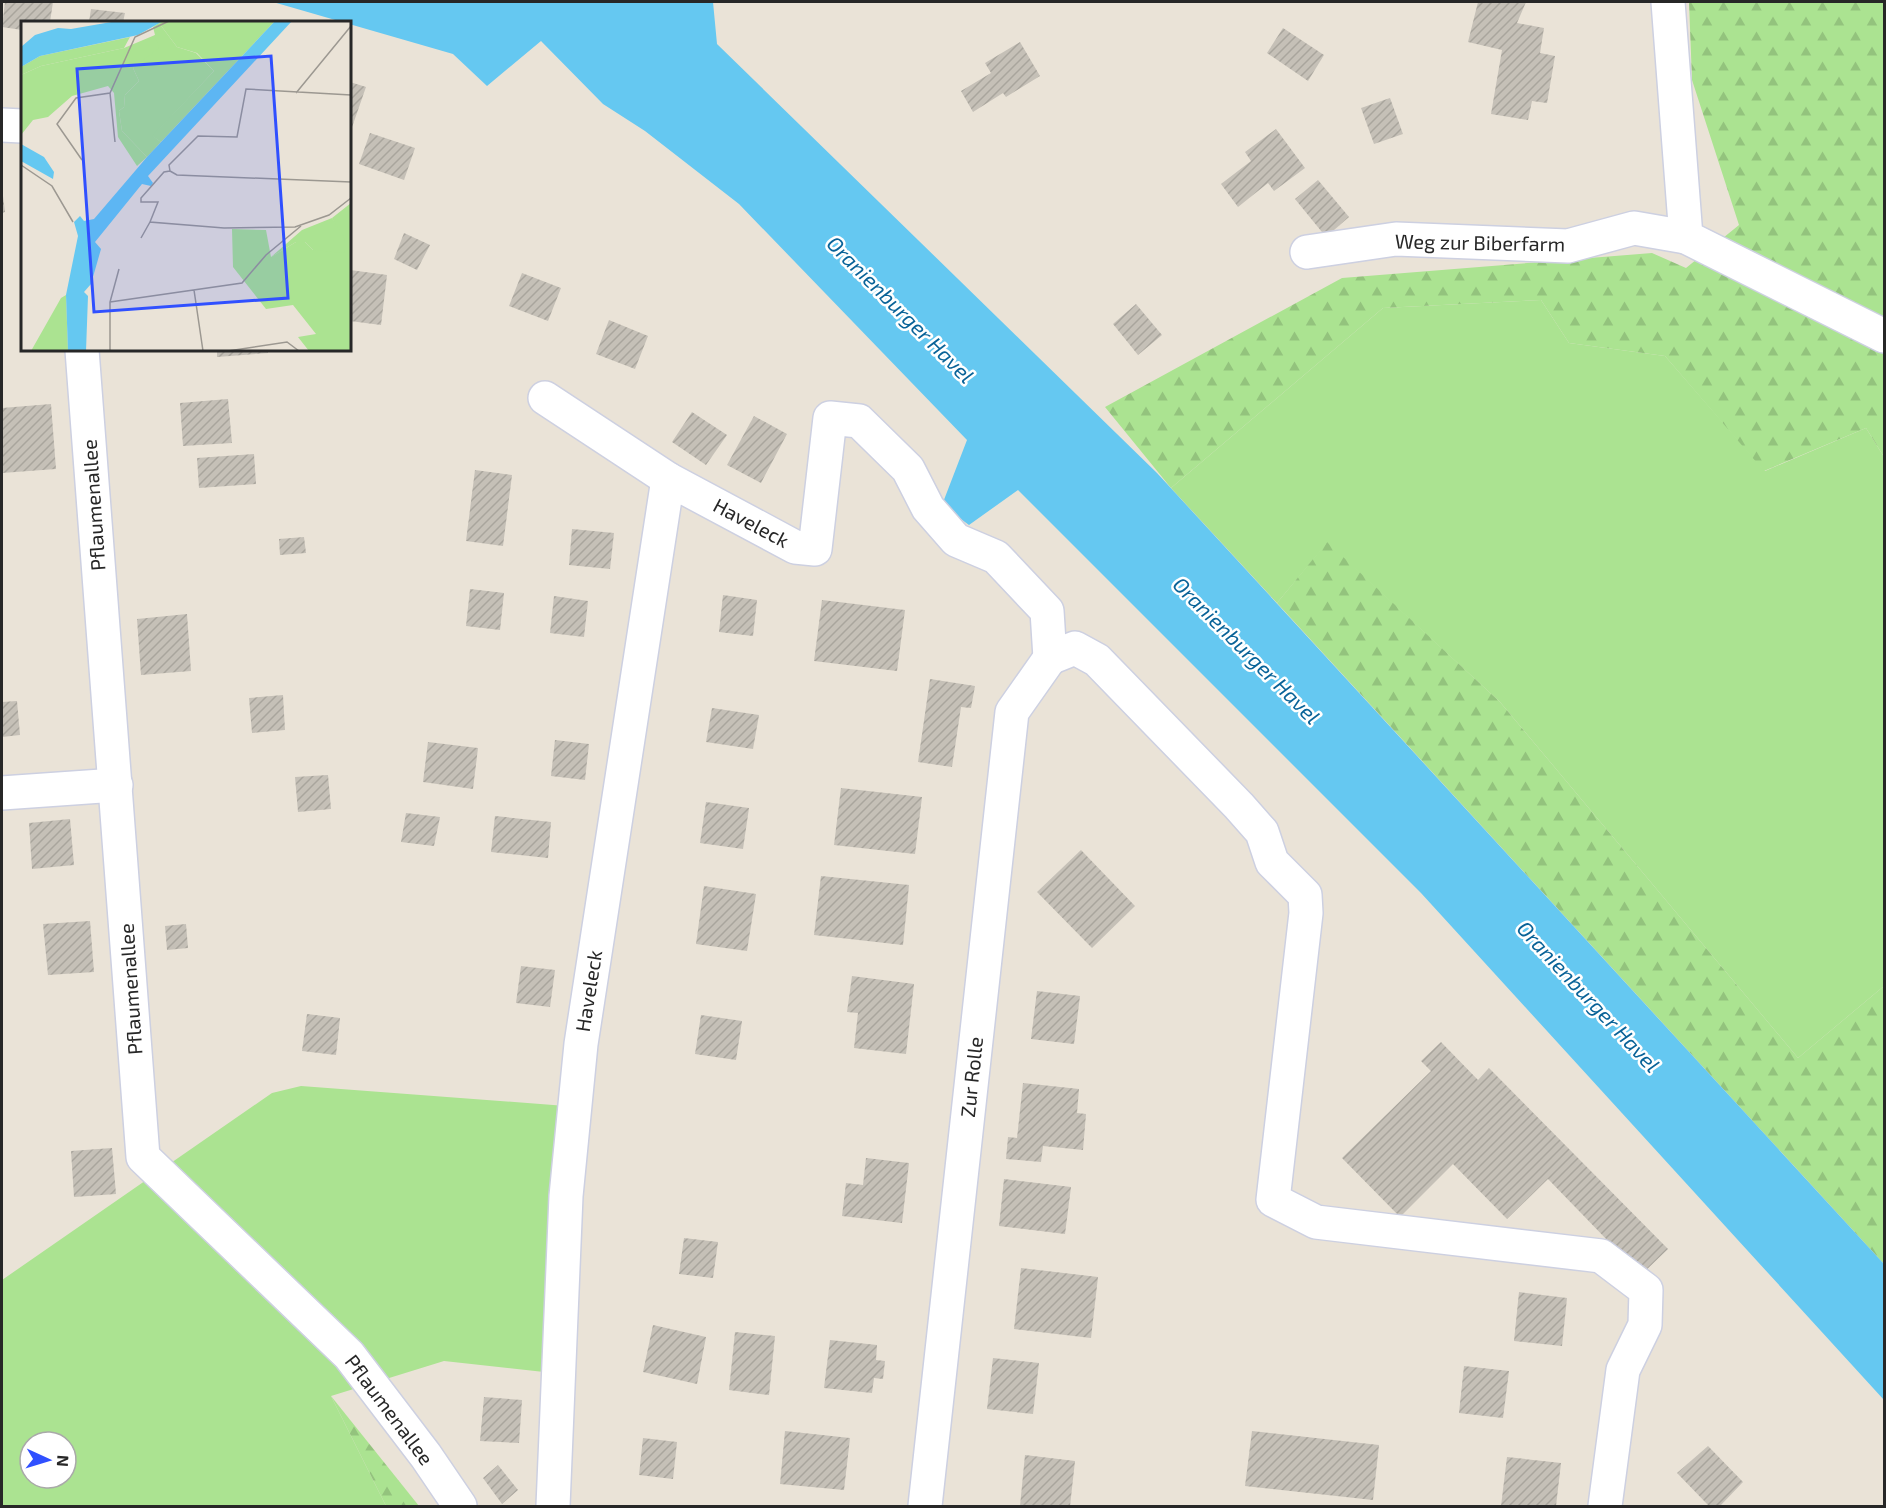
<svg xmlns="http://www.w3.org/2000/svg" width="1886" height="1508" viewBox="0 0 1886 1508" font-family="'Exo 2',sans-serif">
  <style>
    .grass { fill: #abe391; fill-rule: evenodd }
    .forest { fill: url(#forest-firs) }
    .water { fill: #65c8f1 }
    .building { fill: url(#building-hatch) }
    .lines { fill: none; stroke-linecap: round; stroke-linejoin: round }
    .minor-casing { stroke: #cdd0e1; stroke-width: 36 }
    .minor { stroke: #fff; stroke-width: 33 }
    .labels { text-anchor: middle; stroke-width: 5; stroke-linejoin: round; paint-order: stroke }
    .street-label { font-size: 20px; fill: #272727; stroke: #fff }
    .water-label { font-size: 21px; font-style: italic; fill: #096398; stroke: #fff }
    .inset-road { fill: none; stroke: #9c9891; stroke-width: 1.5 }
    .view { fill: #3050ff; fill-opacity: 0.15; stroke: #3050ff; stroke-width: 3 }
    .inset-edge { fill: none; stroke: #272727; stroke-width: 3 }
  </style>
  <defs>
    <pattern id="forest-firs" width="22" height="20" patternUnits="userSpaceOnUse" patternTransform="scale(1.5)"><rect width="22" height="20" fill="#abe391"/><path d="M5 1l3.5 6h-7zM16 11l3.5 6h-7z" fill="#93c37d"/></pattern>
    <pattern id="building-hatch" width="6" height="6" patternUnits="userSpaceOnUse" patternTransform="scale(1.5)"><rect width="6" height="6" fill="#c5c0b7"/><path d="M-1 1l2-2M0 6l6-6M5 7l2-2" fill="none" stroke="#a9a59d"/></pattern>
  </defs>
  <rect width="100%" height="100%" fill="#eae3d7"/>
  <g class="grass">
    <polygon points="1541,300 1569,343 1665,356 1765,471 1866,428 1884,457 1884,986 1798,1058 1500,702 1327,543 1277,603 1171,488 1383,308"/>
    <path d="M301 1086 566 1106 544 1372 444 1361 331 1396 386 1506H2V1280L272 1093ZM30 1442H66V1478H30Z"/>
  </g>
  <g class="forest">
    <polygon points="1689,2 1884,2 1884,457 1866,428 1764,471 1665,356 1569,343 1541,300 1383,308 1171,488 1105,407 1342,278 1652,253 1686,268 1739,225 1692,80"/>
    <polygon points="1327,542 1500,702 1798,1058 1884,986 1884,1264 1277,603"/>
    <polygon points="331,1396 419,1506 386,1506"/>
  </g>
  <polygon class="water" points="273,2 713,2 717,44 1157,473 1884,1264 1884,1400 1421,893 1018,490 969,525 942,505 967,440 739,204 645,131 603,104 541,41 487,86 453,54"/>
  <g class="building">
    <polygon points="5,2 53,2 50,22 22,22 22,30 2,27"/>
    <polygon points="1478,2 1526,2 1517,23 1544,28 1540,53 1555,56 1547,103 1532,101 1528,120 1491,114 1502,50 1468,42"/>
    <polygon points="91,9 125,13 123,22 89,22"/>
    <polygon points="1283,28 1324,55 1308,81 1267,53"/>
    <polygon points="1020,42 1040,76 1006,97 1003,93 973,112 961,91 991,73 985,63"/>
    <polygon points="350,82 366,87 350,133"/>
    <polygon points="1390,98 1403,134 1374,144 1361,108"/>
    <polygon points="1276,129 1305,168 1274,191 1268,183 1238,207 1221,184 1251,161 1245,152"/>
    <polygon points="370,133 415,148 404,180 359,164"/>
    <polygon points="1318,180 1349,217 1326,237 1295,199"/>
    <polygon points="2,188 5,212 2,213"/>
    <polygon points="404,233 430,245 417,270 394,259"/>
    <polygon points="350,270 387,275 381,325 350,321"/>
    <polygon points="522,273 561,288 548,321 509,306"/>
    <polygon points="1136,304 1162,335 1138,355 1113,324"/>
    <polygon points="609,320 648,336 635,369 596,354"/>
    <polygon points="217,350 267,350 268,353 217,357"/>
    <polygon points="228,399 232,443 183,446 180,403"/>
    <polygon points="51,404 56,469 2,473 2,408"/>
    <polygon points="692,412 727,435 706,465 672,442"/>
    <polygon points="754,416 787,434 761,483 727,465"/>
    <polygon points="254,454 256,484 199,488 197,458"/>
    <polygon points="475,470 512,475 503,546 466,541"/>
    <polygon points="572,529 614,533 610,569 569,565"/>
    <polygon points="304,537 306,553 280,555 279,539"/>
    <polygon points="470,589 504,593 500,630 466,626"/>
    <polygon points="723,595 757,600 753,636 719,632"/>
    <polygon points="554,596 588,601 584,637 550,633"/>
    <polygon points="822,600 905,610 897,671 814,661"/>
    <polygon points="187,614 191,671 141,675 137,619"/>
    <polygon points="930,679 975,686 971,708 961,707 952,767 918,762"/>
    <polygon points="283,695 285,730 252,733 249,698"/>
    <polygon points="17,701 20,735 2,737 2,702"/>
    <polygon points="712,708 759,715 753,749 706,742"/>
    <polygon points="555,740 589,744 585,780 551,776"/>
    <polygon points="428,742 478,748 473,789 423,782"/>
    <polygon points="328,775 331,809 298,812 295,777"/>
    <polygon points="841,788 922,797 915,854 834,845"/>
    <polygon points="706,802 749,808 743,849 700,843"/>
    <polygon points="406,813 440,817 434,846 401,842"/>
    <polygon points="495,816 551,822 548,858 491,852"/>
    <polygon points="70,819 74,865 32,869 29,823"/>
    <polygon points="1081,850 1135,906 1092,948 1037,892"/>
    <polygon points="821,876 909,885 903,945 814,935"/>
    <polygon points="704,886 756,894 747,951 696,944"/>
    <polygon points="90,921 94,972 48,975 43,924"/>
    <polygon points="186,924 188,948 167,950 165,926"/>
    <polygon points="521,966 555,970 550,1007 516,1003"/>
    <polygon points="852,976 914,984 906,1054 854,1048 858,1013 847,1012"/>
    <polygon points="1037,991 1080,996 1074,1044 1031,1039"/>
    <polygon points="307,1014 340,1018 336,1055 302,1051"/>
    <polygon points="701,1015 742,1021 736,1060 695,1054"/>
    <polygon points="1441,1042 1478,1080 1489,1068 1668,1249 1641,1275 1548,1179 1507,1219 1453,1164 1400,1217 1342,1158 1431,1071 1421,1061"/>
    <polygon points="1023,1083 1079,1089 1077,1113 1086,1114 1083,1150 1043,1146 1041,1162 1006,1159 1008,1137 1017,1138"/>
    <polygon points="112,1148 116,1194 74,1197 71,1151"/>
    <polygon points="866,1158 909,1163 902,1223 842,1216 846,1183 863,1185"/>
    <polygon points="1004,1179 1071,1187 1065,1234 999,1226"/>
    <polygon points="684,1238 718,1242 713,1278 679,1274"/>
    <polygon points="1021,1268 1098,1277 1091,1338 1014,1329"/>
    <polygon points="1519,1292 1567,1298 1562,1346 1514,1341"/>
    <polygon points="653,1325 706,1337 697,1384 643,1372"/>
    <polygon points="735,1332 775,1336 769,1395 729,1390"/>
    <polygon points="830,1340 877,1345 876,1360 885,1361 883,1379 874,1378 872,1393 824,1388"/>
    <polygon points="993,1358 1039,1363 1033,1414 987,1409"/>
    <polygon points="1464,1366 1509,1371 1503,1418 1459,1413"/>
    <polygon points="484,1397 522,1400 519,1443 480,1441"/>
    <polygon points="785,1431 850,1438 844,1490 780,1484"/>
    <polygon points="1252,1431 1379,1445 1373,1500 1245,1486"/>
    <polygon points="643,1438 677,1442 673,1479 639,1475"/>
    <polygon points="1708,1446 1743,1482 1720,1506 1709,1506 1677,1473"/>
    <polygon points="1025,1455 1075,1461 1070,1506 1020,1506"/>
    <polygon points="1507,1457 1561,1463 1556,1506 1501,1506"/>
    <polygon points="498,1465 518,1490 502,1504 483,1478"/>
  </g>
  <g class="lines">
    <g class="minor-casing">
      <g id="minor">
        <polyline points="1668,2 1686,237 1884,336"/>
        <polyline points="2,125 22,126"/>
        <polyline points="1307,252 1396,239 1568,246 1634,228 1686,237"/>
        <polyline points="82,350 143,1157 349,1355 426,1456 460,1506"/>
        <polyline points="545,398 668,479"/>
        <polyline points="1050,658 1075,648 1097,660 1239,806 1262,832 1272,862 1305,895 1306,913 1273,1200 1316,1222 1601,1256 1646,1290 1645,1325 1623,1370 1605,1506"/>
        <polyline points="2,793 116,785"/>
        <polyline points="553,1506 566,1196 581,1044 668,479 795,547 815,549 830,418 859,421 908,469 928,508 956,540 996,557 1047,611 1050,658"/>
        <polyline points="925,1506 1012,712 1050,658"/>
      </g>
    </g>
    <use href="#minor" class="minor"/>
  </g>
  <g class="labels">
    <g class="street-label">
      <text transform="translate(1480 243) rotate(1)" y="7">Weg zur Biberfarm</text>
      <text transform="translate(94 505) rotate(-94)" y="7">Pflaumenallee</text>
      <text transform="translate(751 523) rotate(28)" y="7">Haveleck</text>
      <text transform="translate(131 989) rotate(-94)" y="7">Pflaumenallee</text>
      <text transform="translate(589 991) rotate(-81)" y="7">Haveleck</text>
      <text transform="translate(972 1077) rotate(-84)" y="7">Zur Rolle</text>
      <text transform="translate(389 1410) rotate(53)" y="7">Pflaumenallee</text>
    </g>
    <g class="water-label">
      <text transform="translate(900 310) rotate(45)" y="7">Oranienburger Havel</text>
      <text transform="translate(1246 651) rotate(45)" y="7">Oranienburger Havel</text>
      <text transform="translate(1588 997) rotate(47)" y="7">Oranienburger Havel</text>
    </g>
  </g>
  <g transform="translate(21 21)">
    <rect width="330" height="330" fill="#eae3d7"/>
    <path d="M138 2 156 26 175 32 193 50 132 115 140 121 126 136 101 110 98 90 103 86 104 74 118 60 112 47 134 14 132 6ZM109 16 103 27 20 45 0 54V46L19 35ZM330 182V330H288L277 316 295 313 272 284 245 288 212 246 211 208 245 209 250 236 275 221H284L292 229H304L318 213 311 197ZM45 274 47 330H10L40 277Z" fill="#abe391"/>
    <path d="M142 0H254L140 121 131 115 193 50 176 32 156 26 138 2ZM134 14 138 27 112 47 118 60 104 74 103 86 98 90 101 110 126 136 116 145 97 116 93 72 87 65 51 75 27 96 12 99 0 114V54L20 45 103 27ZM311 197 324 218 323 232 292 229 284 221H275L250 236 281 209Z" fill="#abe391"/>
    <path d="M96 0H142L117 14 19 35 0 46V26L14 14 37 7 50 8ZM254 0H271L127 155 132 162 130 165 121 163 74 221 80 228 70 263 63 271 67 275 65 330H47L45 274 57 215 53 201 59 195 63 200 73 198 126 136ZM0 123 23 136 33 151 32 158 0 140Z" fill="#65c8f1"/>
    <path class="inset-road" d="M89 72 94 121M275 72 330 5M61 139 36 103 55 77 89 72 114 16 148 0M0 144 31 165 52 201M149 150 143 151 120 177V181H137L129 201 203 207 274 206 308 194 330 177M149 150 148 144 177 115 216 116 225 68 330 74M149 150 156 154 330 161M120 217 129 201M173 269 182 330M89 281 221 262 245 234 280 205M89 330V281L98 248M207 330 266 321 278 330"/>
    <path class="view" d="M250 35 267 277 73 291 56 48Z"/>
    <rect width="330" height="330" class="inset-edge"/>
  </g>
  <rect width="1886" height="1508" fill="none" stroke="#272727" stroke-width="6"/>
  <g transform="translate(48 1460) rotate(94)"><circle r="28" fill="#ffffff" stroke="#a9a9a9" stroke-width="1.5"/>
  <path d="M0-4.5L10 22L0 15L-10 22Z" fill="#3050ff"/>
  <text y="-9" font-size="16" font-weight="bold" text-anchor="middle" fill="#272727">N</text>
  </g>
</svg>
